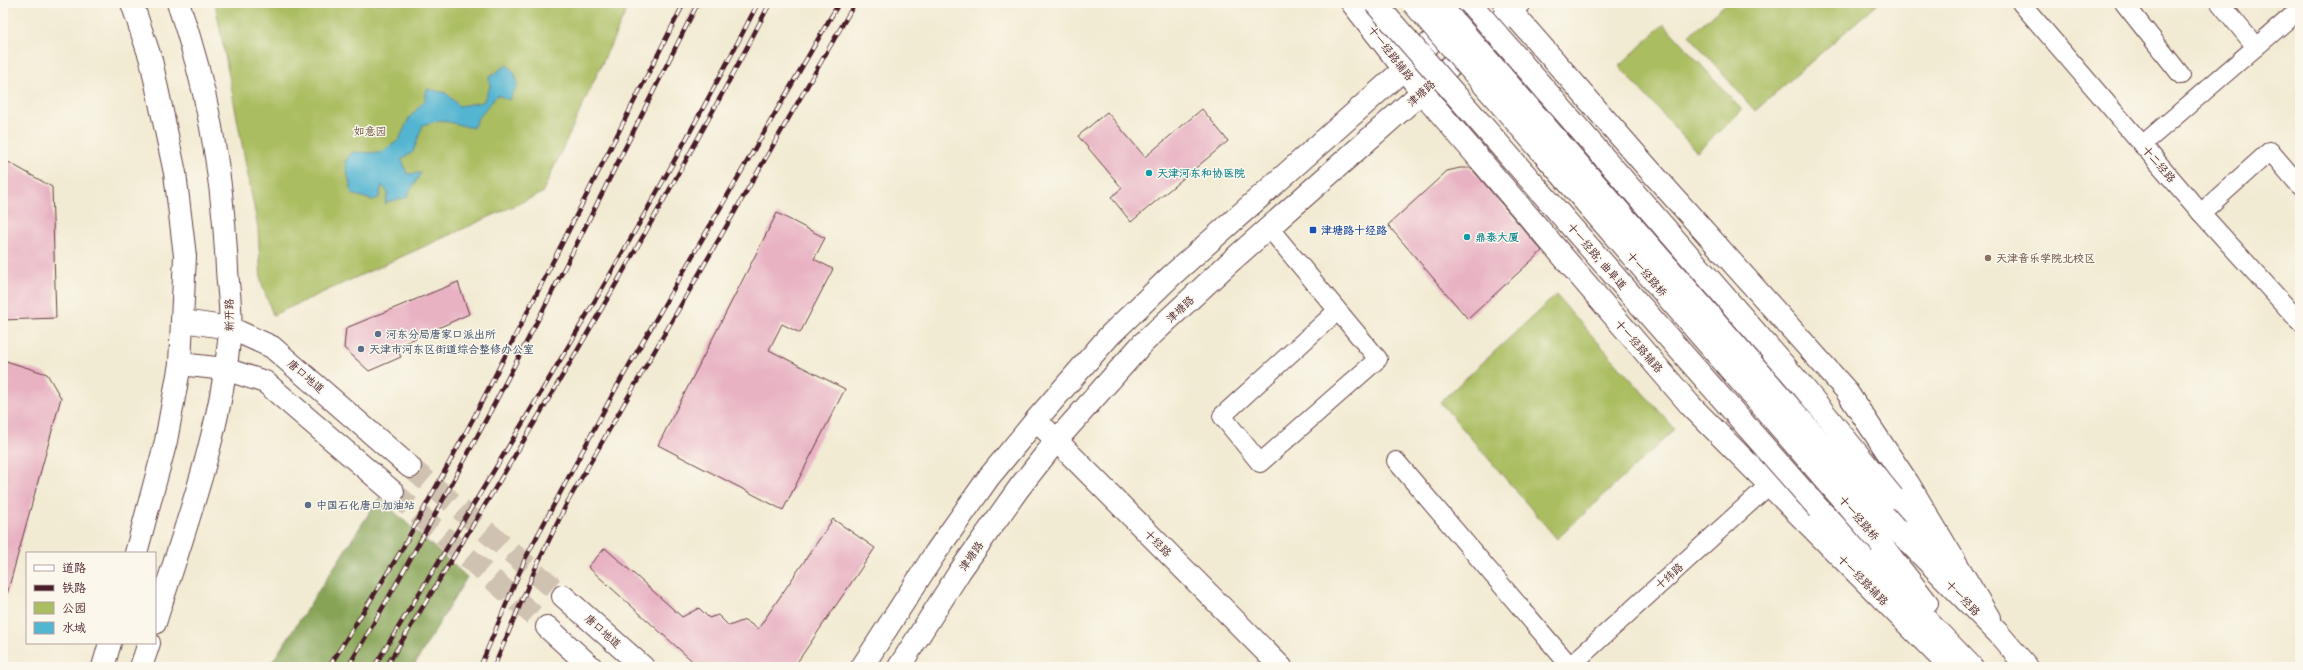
<svg xmlns="http://www.w3.org/2000/svg" width="2303" height="670" viewBox="0 0 2303 670" font-family="'Playpen Sans','LXGW WenKai TC',sans-serif">
  <style>
    .green { fill: #aabd61; stroke: #7a6e46 }
    .forest { fill: #87a457; stroke: #686241 }
    .water { fill: #52b5d1; stroke: #4e6a7e }
    .building { fill: #e8b2c3 }
    .lines { fill: none; stroke-linecap: round; stroke-linejoin: round }
    .secondary-tunnel { stroke: #d0c2b1; stroke-width: 22; stroke-dasharray: 22 11; stroke-linecap: butt }
    .street-casing { stroke: #633e44; stroke-width: 20 }
    .secondary-casing { stroke: #633e44; stroke-width: 24 }
    .primary-casing { stroke: #633e44; stroke-width: 24 }
    .street { stroke: #fff; stroke-width: 18 }
    .secondary { stroke: #fff; stroke-width: 22 }
    .primary { stroke: #fff; stroke-width: 22 }
    .rail-casing { stroke: #4a1f2b; stroke-width: 4.5 }
    .rail { stroke: #fbf7ec; stroke-width: 3; stroke-dasharray: 9; stroke-linecap: butt }
    .primary-bridge-casing { stroke: #633e44; stroke-width: 24; stroke-linecap: butt }
    .primary-bridge { stroke: #fff; stroke-width: 22 }
    .culture-dot { fill: #0f9aa8; stroke: #fbf7ec; stroke-width: 1.5 }
    .transit-dot { fill: #1a4fb4; stroke: #fbf7ec; stroke-width: 1.5 }
    .education-dot { fill: #8d6e63; stroke: #fbf7ec; stroke-width: 1.5 }
    .service-dot { fill: #5c6f8a; stroke: #fbf7ec; stroke-width: 1.5 }
    .labels { text-anchor: middle; stroke-width: 3; stroke-linejoin: round; paint-order: stroke }
    .street-label { font-size: 11px; fill: #4a1f2b; stroke: #fbf7ec }
    .park-label { font-size: 11px; fill: #674e3b; stroke: #fbf7ec }
    .culture-label { font-size: 11px; font-weight: bold; fill: #0d838f; stroke: #fbf7ec; text-anchor: start }
    .transit-label { font-size: 11px; font-weight: bold; fill: #164399; stroke: #fbf7ec; text-anchor: start }
    .education-label { font-size: 11px; font-weight: bold; fill: #785e54; stroke: #fbf7ec; text-anchor: start }
    .service-label { font-size: 11px; font-weight: bold; fill: #4e5e75; stroke: #fbf7ec; text-anchor: start }
  </style>
  <rect width="100%" height="100%" fill="#fbf7ec"/>
  <filter id="ink" filterUnits="userSpaceOnUse"><feTurbulence type="fractalNoise" baseFrequency=".025" numOctaves="2"/><feDisplacementMap in="SourceGraphic" scale="8" xChannelSelector="R" yChannelSelector="G"/><feConvolveMatrix kernelMatrix="1 2 1 2 8 2 1 2 1" color-interpolation-filters="sRGB"/></filter>
  <filter id="wash" filterUnits="userSpaceOnUse"><feTurbulence type="fractalNoise" baseFrequency=".012" numOctaves="4" result="noise"/><feDisplacementMap in="SourceGraphic" scale="16" xChannelSelector="R" yChannelSelector="G"/><feGaussianBlur stdDeviation="0.9" result="paint"/><feColorMatrix in="noise" values="0 0 0 0 0 0 0 0 0 0 0 0 0 0 0 0 0 1.4 0 .05"/><feComposite in="paint" operator="in"/></filter>
  <g filter="url(#wash)">
    <rect width="100%" height="100%" fill="#f2ebd3"/>
    <g class="green">
      <polygon points="215,3 630,3 542,193 273,315 261,282 258,228"/>
      <polygon points="1727,3 1878,3 1755,111 1689,35"/>
      <polygon points="1664,24 1742,110 1697,152 1619,66"/>
      <polygon points="1556,295 1675,429 1557,539 1440,402"/>
    </g>
    <polygon class="forest" points="379,498 467,577 413,667 269,667"/>
    <polygon class="water" points="507,65 514,72 518,84 509,100 497,95 478,118 473,128 440,120 423,125 413,152 402,159 407,174 421,173 406,198 390,201 385,204 388,193 382,185 379,198 372,200 352,194 345,162 352,152 380,153 399,140 409,118 425,100 427,89 446,93 459,106 483,102 490,87 489,77"/>
    <g id="blocks">
      <g class="building">
        <polygon points="1202,109 1228,141 1131,222 1111,197 1122,188 1078,136 1107,112 1145,157"/>
        <polygon points="3,159 52,187 56,318 3,320"/>
        <polygon points="1460,168 1471,168 1542,251 1468,319 1388,225 1447,171"/>
        <polygon points="777,213 825,238 814,259 833,269 800,333 782,324 769,350 845,389 783,510 658,445"/>
        <polygon points="458,282 469,314 396,347 401,357 369,371 344,348 346,328"/>
        <polygon points="3,360 47,374 61,398 7,594 3,594"/>
        <polygon points="833,519 875,548 794,667 699,667 588,567 605,548 682,617 699,608 709,618 718,615 729,626 745,620 758,629"/>
      </g>
    </g>
  </g>
  <g filter="url(#ink)">
    <use href="#blocks" fill-opacity="0" stroke="#633e44" stroke-width="1"/>
    <g class="lines">
      <g class="secondary-tunnel">
        <polyline points="410,467 563,596"/>
        <polyline points="393,492 547,627"/>
      </g>
      <g class="street-casing">
        <g id="street">
          <polyline points="2021,3 2201,213 2300,322"/>
          <polyline points="2124,3 2181,75"/>
          <polyline points="2220,3 2256,47"/>
          <polyline points="2142,145 2300,9"/>
          <polyline points="2201,213 2270,151 2300,186"/>
          <polyline points="1270,229 1378,359 1260,463 1222,416 1337,311"/>
          <polyline points="1396,461 1571,667"/>
          <polyline points="1569,667 1768,486"/>
        </g>
      </g>
      <g class="secondary-casing">
        <g id="secondary">
          <polyline points="1352,3 1422,92 1691,406 1950,667"/>
          <polyline points="1504,3 1646,166 1845,389 1908,483 1989,618"/>
          <polyline points="183,321 230,328 272,347 410,467"/>
          <polyline points="180,364 225,369 265,382 393,492"/>
          <polyline points="1046,430 1281,667"/>
          <polyline points="563,596 643,667"/>
          <polyline points="547,627 591,667"/>
          <polyline points="862,667 936,552 989,477 1036,420 1110,335 1171,276 1404,69"/>
          <polyline points="899,667 960,571 1019,488 1056,441 1142,344 1229,263 1422,92"/>
        </g>
      </g>
      <g class="primary-casing">
        <g id="primary">
          <polyline points="132,3 151,60 175,173 185,256 180,364 166,441 136,553"/>
          <polyline points="1404,69 1470,3"/>
          <polyline points="1422,92 1519,3"/>
          <polyline points="1893,497 1937,555"/>
          <polyline points="1819,509 1972,667"/>
          <polyline points="1897,530 1998,633 2027,667"/>
          <polyline points="1881,544 1927,603"/>
          <path d="M155 623C185 527 222 431 230 330 232 310 228 289 227 269 223 179 208 88 178 3"/>
          <polyline points="103,667 110,643"/>
          <polyline points="141,667 149,643"/>
        </g>
      </g>
      <use href="#street" class="street"/>
      <use href="#secondary" class="secondary"/>
      <use href="#primary" class="primary"/>
      <g class="rail-casing">
        <g id="rail">
          <polyline points="329,667 401,551 473,419 684,3"/>
          <path d="M348 667C476 452 585 226 698 3"/>
          <path d="M374 667C508 449 642 231 758 3"/>
          <path d="M386 667C520 449 653 230 770 3"/>
          <polyline points="480,667 525,559 616,388 839,3"/>
          <polyline points="494,667 536,567 567,503 855,3"/>
        </g>
      </g>
      <use href="#rail" class="rail"/>
      <g class="primary-bridge-casing">
        <g id="primary-bridge">
          <polyline points="1375,3 1819,509"/>
          <polyline points="1413,3 1881,544"/>
          <polyline points="1438,3 1897,530"/>
          <polyline points="1470,3 1804,388 1893,497"/>
        </g>
      </g>
      <use href="#primary-bridge" class="primary-bridge"/>
    </g>
  </g>
  <g class="culture-dot">
    <circle cx="1149" cy="173" r="4"/>
    <circle cx="1467" cy="237" r="4"/>
  </g>
  <rect class="transit-dot" x="1309" y="226" width="8" height="8" rx="2"/>
  <circle class="education-dot" cx="1988" cy="258" r="4"/>
  <g class="service-dot">
    <circle cx="378" cy="334" r="4"/>
    <circle cx="361" cy="349" r="4"/>
    <circle cx="308" cy="505" r="4"/>
  </g>
  <g class="labels">
    <g class="street-label">
      <text transform="translate(1391 53) rotate(52)" y="4">十一经路辅路</text>
      <text transform="translate(1421 93) rotate(-42)" y="4">津塘路</text>
      <text transform="translate(2159 164) rotate(49)" y="4">十二经路</text>
      <text transform="translate(1597 256) rotate(49)" y="4">十一经路; 曲阜道</text>
      <text transform="translate(1647 274) rotate(49)" y="4">十一经路桥</text>
      <text transform="translate(1180 309) rotate(-43)" y="4">津塘路</text>
      <text transform="translate(229 315) rotate(-91)" y="4">新开路</text>
      <text transform="translate(1639 346) rotate(49)" y="4">十一经路辅路</text>
      <text transform="translate(306 376) rotate(41)" y="4">唐口地道</text>
      <text transform="translate(1859 518) rotate(49)" y="4">十一经路桥</text>
      <text transform="translate(1158 543) rotate(45)" y="4">十经路</text>
      <text transform="translate(971 556) rotate(-55)" y="4">津塘路</text>
      <text transform="translate(1669 576) rotate(-42)" y="4">十纬路</text>
      <text transform="translate(1863 580) rotate(45)" y="4">十一经路辅路</text>
      <text transform="translate(1963 598) rotate(46)" y="4">十一经路</text>
      <text transform="translate(603 631) rotate(42)" y="4">唐口地道</text>
    </g>
    <g class="park-label">
      <text x="370" y="135">如意园</text>
    </g>
    <g class="culture-label">
      <text x="1157" y="177">天津河东和协医院</text>
      <text x="1475" y="241">鼎泰大厦</text>
    </g>
    <g class="transit-label">
      <text x="1321" y="234">津塘路十经路</text>
    </g>
    <g class="education-label">
      <text x="1996" y="262">天津音乐学院北校区</text>
    </g>
    <g class="service-label">
      <text x="386" y="338">河东分局唐家口派出所</text>
      <text x="369" y="353">天津市河东区街道综合整修办公室</text>
      <text x="316" y="509">中国石化唐口加油站</text>
    </g>
  </g>
  <rect width="2303" height="670" fill="none" stroke="#fbf7ec" stroke-width="16"/>
  <rect x="26" y="552" width="130" height="92" fill="#fbf7ec" stroke="#b4a19f"/>
  <rect x="34" y="565" width="20" height="6" fill="#ffffff" stroke="#b4a19f"/>
  <text x="62" y="572" font-size="12" fill="#4a1f2b">道路</text>
  <rect x="34" y="585" width="20" height="6" fill="#4a1f2b" stroke="#b4a19f"/>
  <text x="62" y="592" font-size="12" fill="#4a1f2b">铁路</text>
  <rect x="34" y="602" width="20" height="12" fill="#aabd61" stroke="#b4a19f"/>
  <text x="62" y="612" font-size="12" fill="#4a1f2b">公园</text>
  <rect x="34" y="622" width="20" height="12" fill="#52b5d1" stroke="#b4a19f"/>
  <text x="62" y="632" font-size="12" fill="#4a1f2b">水域</text>
</svg>
